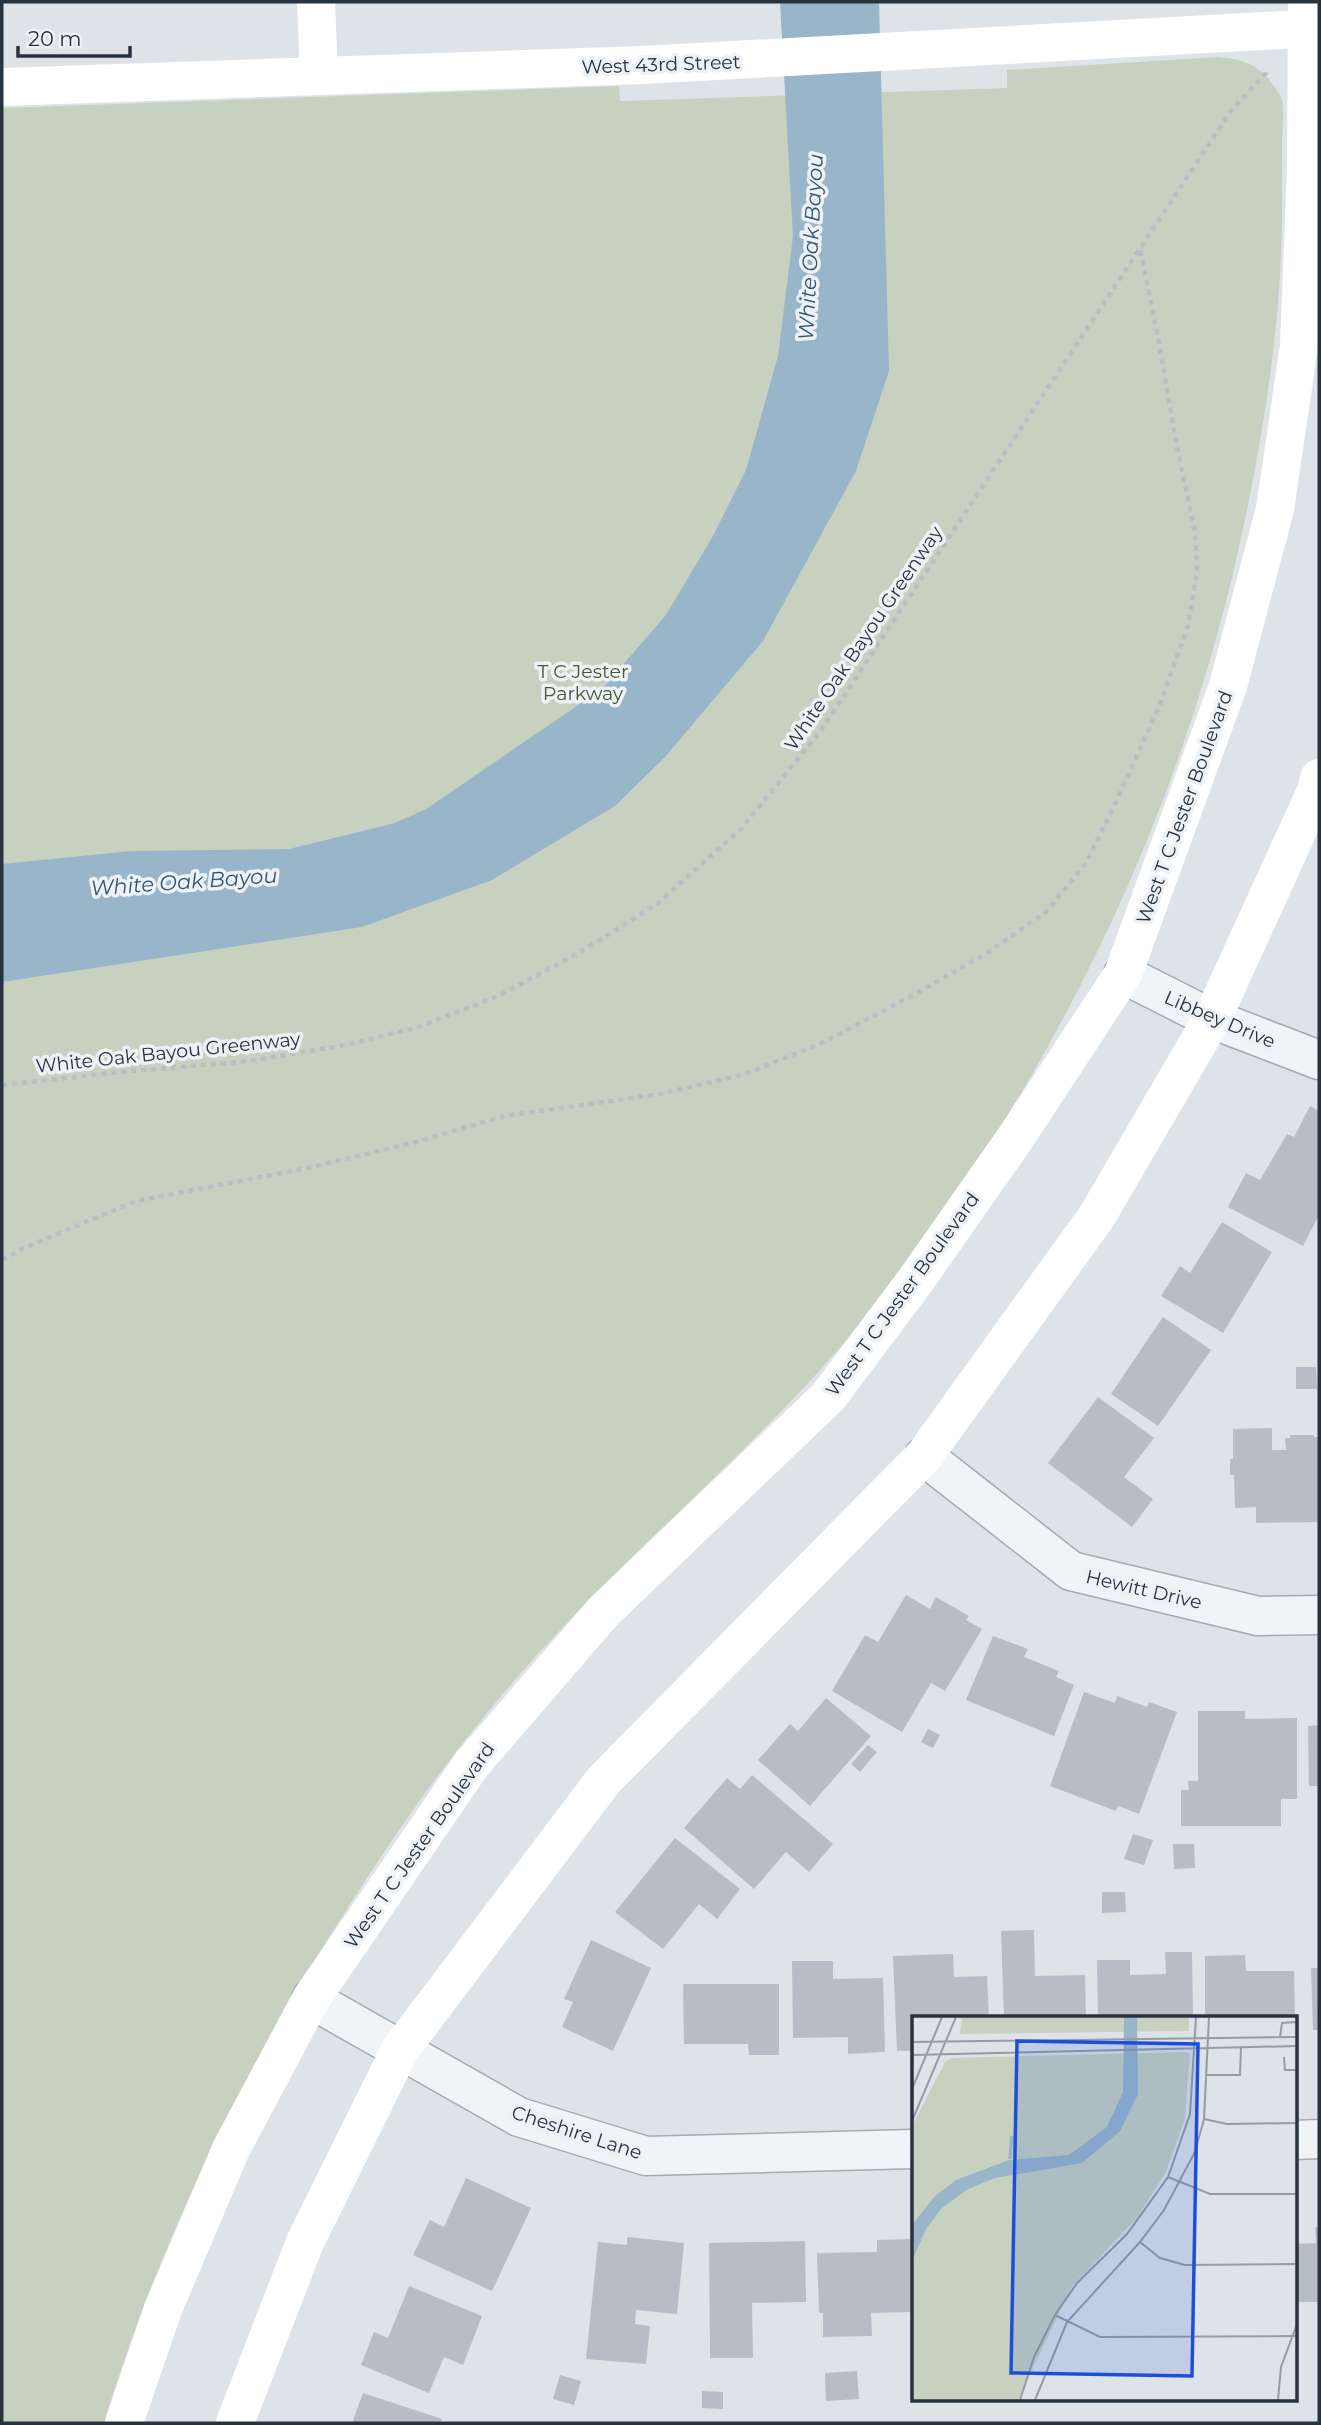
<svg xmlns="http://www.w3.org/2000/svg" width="1321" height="2425" viewBox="0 0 1321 2425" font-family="Montserrat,sans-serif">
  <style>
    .green { fill: #c6d2bf }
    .water { fill: #99b5c9 }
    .building { fill: #b6bdc5 }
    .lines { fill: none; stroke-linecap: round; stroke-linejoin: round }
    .minor-casing { stroke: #a3abb2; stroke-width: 41 }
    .path { stroke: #b8bec3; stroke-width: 4.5; stroke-dasharray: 5 5; stroke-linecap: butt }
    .minor { stroke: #f1f4f6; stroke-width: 38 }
    .secondary { stroke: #fff; stroke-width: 38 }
    .labels { text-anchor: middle; stroke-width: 7; stroke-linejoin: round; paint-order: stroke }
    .street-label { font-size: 19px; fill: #27333f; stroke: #eef2f6 }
    .park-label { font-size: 19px; fill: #405b35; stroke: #eef2f6 }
    .water-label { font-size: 21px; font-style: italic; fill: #315673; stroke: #eef2f6 }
    .inset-river { fill: none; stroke: #99b5c9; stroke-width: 3.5 }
    .inset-road { fill: none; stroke: #959da4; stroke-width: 2 }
    .view { fill: #1d4ed8; fill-opacity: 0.15; stroke: #1d4ed8; stroke-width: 3.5 }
    .inset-edge { fill: none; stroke: #27333f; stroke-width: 3.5 }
  </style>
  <rect width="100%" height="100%" fill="#dee3e8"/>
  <path class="green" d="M1218 57C1244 59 1262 66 1275 88 1278 92 1281 96 1282 100 1285 112 1282 130 1282 142 1282 165 1282 188 1282 211 1282 308 1268 405 1249 500 1198 759 1092 1003 939 1219 906 1264 874 1309 837 1351 752 1448 653 1532 564 1626 500 1693 443 1765 391 1842 269 2022 167 2214 104 2423H2V108L619 86 620 101 1007 88V70Z"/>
  <polygon class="water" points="780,2 879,2 889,371 856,471 763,641 665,757 615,806 492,880 362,927 2,982 2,864 131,851 289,849 395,823 426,809 602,689 666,615 713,536 746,470 778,356 793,236"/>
  <g class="building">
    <polygon points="1310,1106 1319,1111 1319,1215 1303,1246 1228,1207 1246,1173 1260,1180 1287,1134 1294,1137"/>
    <polygon points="1222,1222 1272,1252 1223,1333 1161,1296 1180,1266 1190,1273"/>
    <polygon points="1163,1317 1211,1350 1158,1426 1111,1394"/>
    <polygon points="1296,1367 1316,1367 1317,1389 1296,1389"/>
    <polygon points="1098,1397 1154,1438 1124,1477 1153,1499 1132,1527 1048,1463"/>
    <polygon points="1272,1428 1272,1450 1286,1450 1285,1438 1290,1438 1290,1435 1314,1435 1314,1437 1319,1437 1319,1522 1256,1523 1256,1507 1235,1508 1234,1475 1230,1475 1230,1459 1233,1459 1233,1429"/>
    <polygon points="906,1595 930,1609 936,1597 969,1616 966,1620 982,1629 945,1691 931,1683 902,1732 832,1691 865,1635 878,1642"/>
    <polygon points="993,1636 1028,1649 1024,1657 1059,1671 1056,1677 1074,1685 1054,1736 966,1700"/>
    <polygon points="1084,1692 1115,1703 1117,1696 1147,1707 1149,1702 1177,1712 1139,1814 1118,1806 1116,1811 1050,1786"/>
    <polygon points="826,1698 871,1736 810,1806 758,1760 790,1724 798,1731"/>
    <polygon points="1198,1711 1245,1711 1245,1719 1297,1718 1297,1799 1281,1799 1281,1826 1181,1826 1181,1790 1189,1790 1188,1781 1198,1781"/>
    <polygon points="1319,1725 1319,1786 1309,1786 1308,1726"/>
    <polygon points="928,1729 940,1735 933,1748 921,1742"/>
    <polygon points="868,1745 877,1752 860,1772 851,1764"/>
    <polygon points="752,1775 833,1844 809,1872 786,1852 754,1889 684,1828 727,1778 740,1789"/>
    <polygon points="1133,1834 1153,1840 1144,1865 1124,1859"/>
    <polygon points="675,1838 740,1889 717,1919 699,1904 663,1949 615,1912"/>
    <polygon points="1173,1844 1194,1844 1195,1868 1174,1869"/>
    <polygon points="1102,1892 1125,1892 1126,1912 1102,1913"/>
    <polygon points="1034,1930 1035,1976 1085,1975 1086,2017 1004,2017 1001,1931"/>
    <polygon points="591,1940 651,1968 613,2051 562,2027 573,2002 564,1999"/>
    <polygon points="1165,1952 1192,1952 1193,2017 1098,2017 1097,1960 1130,1960 1130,1975 1166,1974"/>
    <polygon points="953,1954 954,1977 987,1976 989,2017 913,2017 913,2051 897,2051 893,1956"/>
    <polygon points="1245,1955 1246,1971 1294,1971 1295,2017 1205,2017 1205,1956"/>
    <polygon points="792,1961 833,1961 833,1979 883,1978 885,2052 848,2054 848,2037 793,2038"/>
    <polygon points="1311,1968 1319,1968 1319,2030 1313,2030"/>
    <polygon points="683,1984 779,1984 779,2055 749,2055 748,2044 684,2044"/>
    <polygon points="466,2178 531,2208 492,2291 413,2255 430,2220 444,2227"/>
    <polygon points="1315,2227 1319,2227 1319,2302 1295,2302 1295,2244 1316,2243"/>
    <polygon points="627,2237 684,2243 677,2314 636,2310 635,2324 650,2326 646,2364 586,2359 598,2242 627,2245"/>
    <polygon points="911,2239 913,2312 871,2313 872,2336 823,2337 823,2313 819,2313 817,2253 877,2252 877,2240"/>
    <polygon points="805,2241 806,2302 752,2303 753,2358 710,2358 709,2243"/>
    <polygon points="409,2286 482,2316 463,2365 444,2357 429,2393 361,2365 374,2332 388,2338"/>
    <polygon points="857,2371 859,2399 826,2401 825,2373"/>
    <polygon points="560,2375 581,2381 574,2405 553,2399"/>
    <polygon points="702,2391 723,2392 723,2409 702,2408"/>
    <polygon points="363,2393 442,2419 440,2423 352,2423"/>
  </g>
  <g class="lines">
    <g class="minor-casing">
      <g id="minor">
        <polyline points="1123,974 1212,1019 1319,1060"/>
        <polyline points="924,1456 1071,1571 1258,1616 1319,1615"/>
        <polyline points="311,1999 519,2117 646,2156 913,2149"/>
        <polyline points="1295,2140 1319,2139"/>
      </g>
    </g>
    <g class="path">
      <polyline points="2,1085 121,1072 250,1061 346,1045 418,1027 496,997 579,953 657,904 742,828 822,729 1231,111 1266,73 1266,69"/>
      <polyline points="2,1260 24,1248 136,1201 303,1169 420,1141 504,1116 660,1094 745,1074 820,1044 915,994 987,953 1046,912 1086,863 1115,804 1158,709 1188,626 1197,570 1195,532 1177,447 1158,337 1140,248"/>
    </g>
    <use href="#minor" class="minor"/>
    <g class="secondary">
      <polyline points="316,2 319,75"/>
      <polyline points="2,87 643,65 1319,28"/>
      <polyline points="124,2423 163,2309 231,2149 311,1999 471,1765 603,1612 828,1397 918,1277 1016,1137 1123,974 1228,686 1275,509 1299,346 1306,167 1307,2"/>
      <polyline points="235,2423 305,2242 400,2050 604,1780 924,1456 1097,1216 1212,1019 1316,791 1319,778"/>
    </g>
  </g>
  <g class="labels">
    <g class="street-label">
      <text transform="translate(661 64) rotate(-2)" y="7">West 43rd Street</text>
      <text transform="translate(863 638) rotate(-56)" y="7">White Oak Bayou Greenway</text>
      <text transform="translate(1184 807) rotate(-70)" y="7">West T C Jester Boulevard</text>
      <text transform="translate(1220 1019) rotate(23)" y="7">Libbey Drive</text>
      <text transform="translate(168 1052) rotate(-6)" y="7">White Oak Bayou Greenway</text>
      <text transform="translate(902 1294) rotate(-54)" y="7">West T C Jester Boulevard</text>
      <text transform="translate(1144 1589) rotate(13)" y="7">Hewitt Drive</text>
      <text transform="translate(419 1845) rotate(-55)" y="7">West T C Jester Boulevard</text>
      <text transform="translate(577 2132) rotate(18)" y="7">Cheshire Lane</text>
    </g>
    <g class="park-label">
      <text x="583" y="678">T C Jester<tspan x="583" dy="22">Parkway</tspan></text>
    </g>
    <g class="water-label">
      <text transform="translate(811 247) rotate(-87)" y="7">White Oak Bayou</text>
      <text transform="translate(184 882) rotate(-4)" y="7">White Oak Bayou</text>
    </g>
  </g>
  <g transform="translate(912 2016)">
    <rect width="385" height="385" fill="#dee3e8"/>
    <path d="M50 1H277V15L48 18ZM274 36 278 38 273 102 254 156 224 203 160 270 106 384H0V110L33 46 40 42Z" fill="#c6d2bf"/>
    <path d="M212 1H225L226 78 208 115 170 147 83 162 56 173 30 192 14 213 0 245V209L23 180 44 164 97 144 157 139 195 111 211 76Z" fill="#99b5c9"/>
    <path class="inset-river" d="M98 143 100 120"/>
    <path class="inset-road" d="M368 21 370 7 385 6M0 26 385 21M0 39 385 30M372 41 373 54H385M295 59H328L329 31M0 73 30 1M292 103 315 108 385 107M0 105 44 1M256 161 298 178H385M228 226 248 242 273 249 385 248M143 299 188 321 385 320M108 384 122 341 143 299 165 267 215 218 256 161 278 98 284 1M123 384 155 306 228 226 252 194 283 136 292 103 297 1M366 384 369 351 385 308"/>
    <path class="view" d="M105 25 286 28 280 360 99 357Z"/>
    <rect width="385" height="385" class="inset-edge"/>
  </g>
  <rect width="1321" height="2425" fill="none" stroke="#27333f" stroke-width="7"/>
  <path d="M18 46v10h112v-10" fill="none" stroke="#27333f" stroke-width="3.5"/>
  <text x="28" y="46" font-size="21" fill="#27333f" stroke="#eef2f6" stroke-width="5" paint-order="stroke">20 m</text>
</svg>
